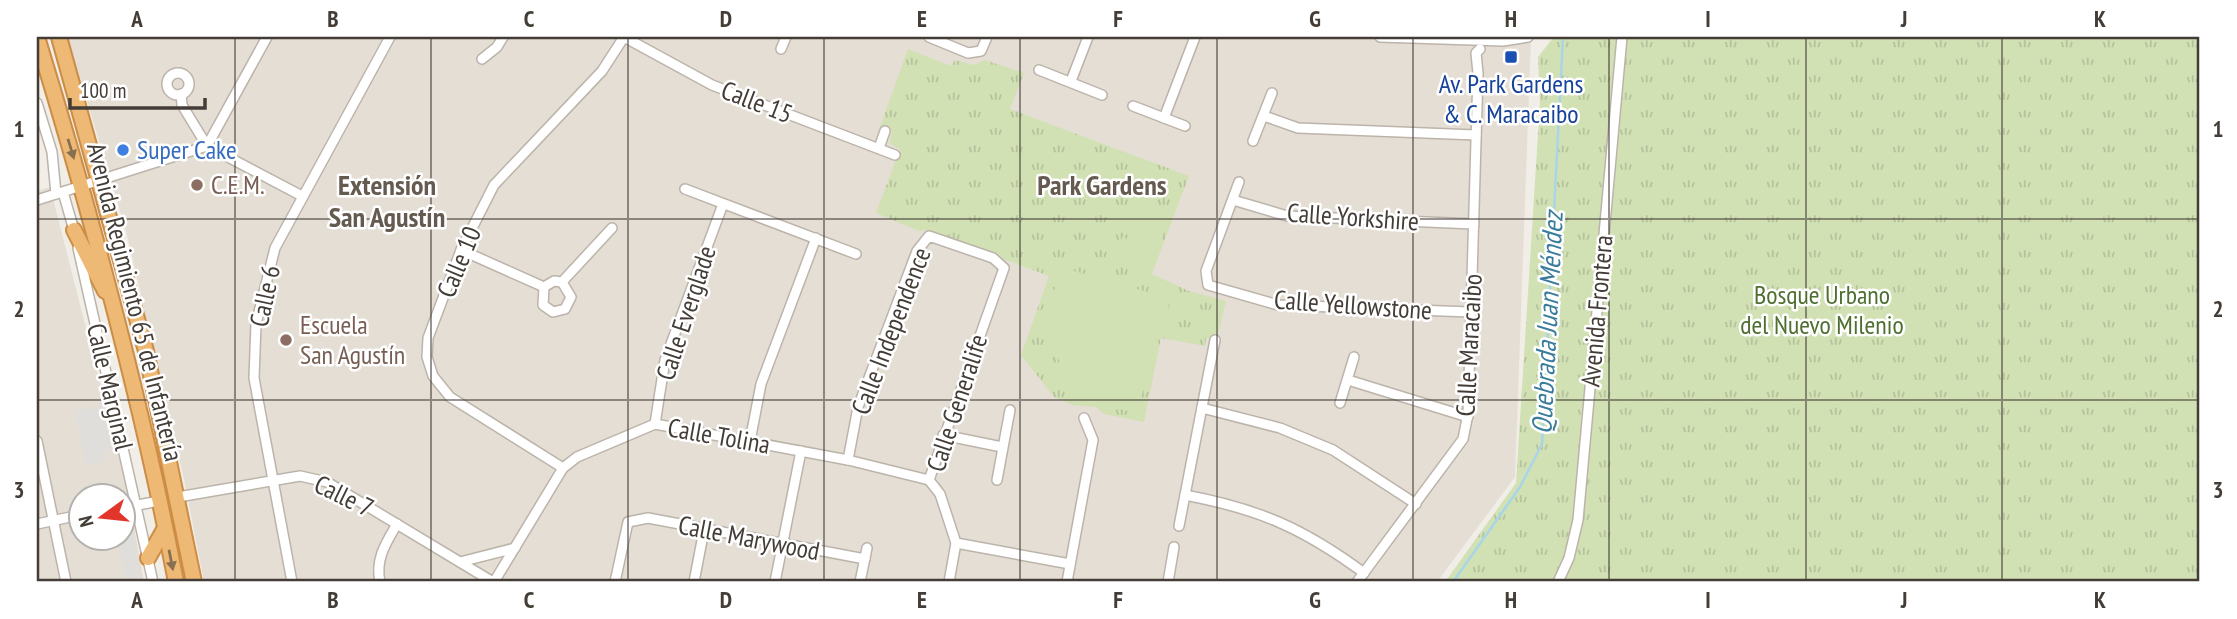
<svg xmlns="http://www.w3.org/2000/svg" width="2237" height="619" viewBox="0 0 2237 619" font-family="'PT Sans Narrow',sans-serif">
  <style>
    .residential { fill: #e5ded5; fill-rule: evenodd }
    .park { fill: url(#park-tufts) }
    .garden { fill: #d1e1b4 }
    .parking { fill: #e0dedb }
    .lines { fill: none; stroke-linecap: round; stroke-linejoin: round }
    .stream { stroke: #a9d5e8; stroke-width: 2.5 }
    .minor-casing { stroke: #bcb4aa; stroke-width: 12 }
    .highway-casing { stroke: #cc8d46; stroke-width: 18 }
    .minor { stroke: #fff; stroke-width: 9 }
    .highway { stroke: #eeb975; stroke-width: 14 }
    .oneway { fill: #886f50 }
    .grid { fill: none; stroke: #443d37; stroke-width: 2; stroke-opacity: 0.55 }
    .transit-dot { fill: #1a4fb4; stroke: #fff; stroke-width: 2.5 }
    .shop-dot { fill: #3f7fe0; stroke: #fff; stroke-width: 2.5 }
    .education-dot { fill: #8d6e63; stroke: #fff; stroke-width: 2.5 }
    .labels { text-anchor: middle; stroke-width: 5; stroke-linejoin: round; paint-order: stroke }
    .transit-label { font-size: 26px; fill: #164399; stroke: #fff }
    .street-label { font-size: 26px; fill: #443d37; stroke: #fff }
    .shop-label { font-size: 26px; fill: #366cbe; stroke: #fff; text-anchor: start }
    .education-label { font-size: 26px; fill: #785e54; stroke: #fff; text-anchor: start }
    .park-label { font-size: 26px; fill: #4e6f30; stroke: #fff }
    .neighbourhood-label { font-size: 28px; font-weight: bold; fill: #655a4f; stroke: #fff }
    .water-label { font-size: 28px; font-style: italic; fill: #3a7c9c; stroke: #fff }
    .neatline { fill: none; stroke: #443d37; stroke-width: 2.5 }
    .grid-label { font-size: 23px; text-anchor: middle; font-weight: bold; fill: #443d37 }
  </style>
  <defs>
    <pattern id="park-tufts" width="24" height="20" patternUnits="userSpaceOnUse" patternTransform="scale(1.75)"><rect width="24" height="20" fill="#d1e1b4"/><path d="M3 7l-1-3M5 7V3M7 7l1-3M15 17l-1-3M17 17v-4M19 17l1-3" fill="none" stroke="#b5c29b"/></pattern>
  </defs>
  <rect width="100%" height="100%" fill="#f1ede7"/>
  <g class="residential">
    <polygon points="50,37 1531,37 1515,477 1437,582 204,582 184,479 126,231 82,84 66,89"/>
    <path d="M50 187 128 493 144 582H37V191ZM80 496H122V538H80Z"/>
  </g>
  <g class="park">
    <polygon points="2200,37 2200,582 1445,582 1516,483 1540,102 1538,57 1553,38"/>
    <polygon points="908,49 951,66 955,60 974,65 985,60 1024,73 1010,109 1189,176 1152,274 1189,291 1226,301 1217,338 1206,338 1205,346 1161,338 1144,422 1104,414 1096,407 1072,405 1054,397 1021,355 1049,276 926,230 919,231 876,213 900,149 889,143 892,131 880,127"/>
  </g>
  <g class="garden">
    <polygon points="1130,204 1169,220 1160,242 1121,226"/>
    <polygon points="1122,237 1158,250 1150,271 1114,258"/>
    <path d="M1064 268 1165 297 1169 306 1136 414C1126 410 1115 408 1105 404 1069 389 1041 343 1049 304 1052 292 1059 280 1064 268Z"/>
  </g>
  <g class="parking">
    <polygon points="106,404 116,449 105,451 107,461 86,465 75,412"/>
    <polygon points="128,519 132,522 142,582 126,582 117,539 122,538 123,520"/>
  </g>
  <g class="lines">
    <polyline class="stream" points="1453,582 1520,487 1542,444 1563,37"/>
    <g class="minor-casing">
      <g id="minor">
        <polyline points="624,37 712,85 895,155"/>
        <polyline points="929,37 968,53 981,51 987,37"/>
        <polyline points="1380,37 1503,41 1528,37"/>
        <polyline points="781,49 786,37"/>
        <polyline points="482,59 497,47 503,37"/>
        <polyline points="1039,70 1102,95"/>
        <circle cx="178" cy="84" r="11"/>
        <polyline points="1071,81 1088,37"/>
        <polyline points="181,94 182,105 207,146"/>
        <polyline points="37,103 52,152 56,194"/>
        <polyline points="1133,106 1185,126"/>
        <polyline points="1264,116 1298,128 1476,135"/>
        <polyline points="1164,118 1195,37"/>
        <polyline points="1253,141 1272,93"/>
        <polyline points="207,146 267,37"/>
        <polyline points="879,148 885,131"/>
        <polyline points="1239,182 1206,271 1208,285 1278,305 1471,312"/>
        <polyline points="685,189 856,254"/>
        <polyline points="63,192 75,234"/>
        <polyline points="37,200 207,146 302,196"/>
        <polyline points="1233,200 1287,216 1474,224"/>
        <polyline points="78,248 153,582"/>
        <polyline points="461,250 544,287"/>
        <polyline points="562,282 571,297 565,309 553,312 543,305 544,287 554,281 562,282 612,228"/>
        <polyline points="1348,380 1468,417"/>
        <polyline points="1340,403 1354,357"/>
        <polyline points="1202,408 1280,428 1333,450 1416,504"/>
        <polyline points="655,424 665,360 723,204"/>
        <polyline points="943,435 1002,447"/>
        <polyline points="37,441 66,582"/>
        <polyline points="750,441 761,384 816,238"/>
        <polyline points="848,460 858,407 917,251 929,236 993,258 1004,268 929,480 940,494 956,543 949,582"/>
        <polyline points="563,468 450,397 433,376 427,357 428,338 461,250 494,185 602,71 624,37"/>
        <polyline points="997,480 1010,410"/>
        <path d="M1185 495C1259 509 1303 528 1364 573"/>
        <polyline points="178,497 300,476 327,482 493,582"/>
        <polyline points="122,508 159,501"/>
        <polyline points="37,524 80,515"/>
        <polyline points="1179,526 1215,340"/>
        <polyline points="956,543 1070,564"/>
        <polyline points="460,562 515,548"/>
        <polyline points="292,582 254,378 256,324 275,248 390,37"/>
        <path d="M380 582C375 559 386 543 397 524"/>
        <polyline points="494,582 563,468 577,457 655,424 848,460 929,480"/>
        <polyline points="615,582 628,522 648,518 865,559"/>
        <polyline points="694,582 704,530"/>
        <polyline points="775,582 801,451"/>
        <polyline points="860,582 867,548"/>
        <polyline points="1067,582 1093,440 1084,418"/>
        <polyline points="1168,582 1174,547"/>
        <polyline points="1357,582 1463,439 1468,414 1478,73 1476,53 1480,49"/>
        <polyline points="1558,582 1569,558 1578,520 1622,37"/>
      </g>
    </g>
    <g class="highway-casing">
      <g id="highway">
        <path d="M37 37C92 217 141 397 176 582"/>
        <polyline points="59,37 146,351 194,582"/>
        <polyline points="74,230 105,291"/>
        <polyline points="148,558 165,528"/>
      </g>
    </g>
    <use href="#minor" class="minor"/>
    <use href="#highway" class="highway"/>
  </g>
  <defs><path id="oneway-solid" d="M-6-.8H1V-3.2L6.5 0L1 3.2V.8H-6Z" transform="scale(1.75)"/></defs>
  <g class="oneway">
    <use href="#oneway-solid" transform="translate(71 149) rotate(73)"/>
    <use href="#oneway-solid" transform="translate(171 560) rotate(79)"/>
  </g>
  <path class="grid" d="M235 37V582M431 37V582M628 37V582M824 37V582M1020 37V582M1217 37V582M1413 37V582M1609 37V582M1806 37V582M2002 37V582M37 219H2200M37 400H2200"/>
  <rect class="transit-dot" x="1504" y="50" width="14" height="14" rx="3.5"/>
  <circle class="shop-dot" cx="123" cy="150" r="7"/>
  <g class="education-dot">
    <circle cx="197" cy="185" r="7"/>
    <circle cx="286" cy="340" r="7"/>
  </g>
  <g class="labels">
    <g class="transit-label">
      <text x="1511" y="93">Av. Park Gardens<tspan x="1511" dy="30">&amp; C. Maracaibo</tspan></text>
    </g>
    <g class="street-label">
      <text transform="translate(757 102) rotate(21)" y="9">Calle 15</text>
      <text transform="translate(1353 217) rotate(4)" y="9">Calle Yorkshire</text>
      <text transform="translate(459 262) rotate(-67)" y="9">Calle 10</text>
      <text transform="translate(265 296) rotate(-78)" y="9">Calle 6</text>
      <text transform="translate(135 302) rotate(76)" y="9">Avenida Regimiento 65 de Infantería</text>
      <text transform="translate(1353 305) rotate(4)" y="9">Calle Yellowstone</text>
      <text transform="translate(1597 311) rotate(-85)" y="9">Avenida Frontera</text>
      <text transform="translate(686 313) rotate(-72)" y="9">Calle Everglade</text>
      <text transform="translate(891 331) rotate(-69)" y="9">Calle Independence</text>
      <text transform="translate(1469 345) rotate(-87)" y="9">Calle Maracaibo</text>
      <text transform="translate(110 387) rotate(77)" y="9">Calle Marginal</text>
      <text transform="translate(957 403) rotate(-72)" y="9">Calle Generalife</text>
      <text transform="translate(719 436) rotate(10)" y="9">Calle Tolina</text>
      <text transform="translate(344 496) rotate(26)" y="9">Calle 7</text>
      <text transform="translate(749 538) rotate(11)" y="9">Calle Marywood</text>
    </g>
    <g class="shop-label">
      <text x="137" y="159">Super Cake</text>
    </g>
    <g class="education-label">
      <text x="211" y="194">C.E.M.</text>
      <text x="300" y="334">Escuela<tspan x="300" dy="30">San Agustín</tspan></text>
    </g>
    <g class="park-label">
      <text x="1822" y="304">Bosque Urbano<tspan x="1822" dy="30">del Nuevo Milenio</tspan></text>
    </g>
    <g class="neighbourhood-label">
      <text x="387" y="195">Extensión<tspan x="387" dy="32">San Agustín</tspan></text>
      <text x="1102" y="195">Park Gardens</text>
    </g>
    <g class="water-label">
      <text transform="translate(1547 323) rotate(-87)" y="10">Quebrada Juan Méndez</text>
    </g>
  </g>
  <rect width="2237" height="619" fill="none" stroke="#ffffff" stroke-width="77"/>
  <g transform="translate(102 517) rotate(255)"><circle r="33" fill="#ffffff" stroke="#b4b1af" stroke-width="2"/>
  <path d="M0-5L12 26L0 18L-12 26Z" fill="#e2362d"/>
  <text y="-10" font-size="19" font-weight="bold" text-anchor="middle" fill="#443d37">N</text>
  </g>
  <path d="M70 98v10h135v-10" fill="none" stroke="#443d37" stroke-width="3.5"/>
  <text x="80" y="98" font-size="21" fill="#443d37" stroke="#ffffff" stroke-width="5" paint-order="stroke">100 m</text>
  <rect x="38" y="38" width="2160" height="542" class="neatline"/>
  <g class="grid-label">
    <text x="137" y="27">A</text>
    <text x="333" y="27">B</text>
    <text x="529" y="27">C</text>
    <text x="726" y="27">D</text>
    <text x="922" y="27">E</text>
    <text x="1118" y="27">F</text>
    <text x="1315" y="27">G</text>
    <text x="1511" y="27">H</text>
    <text x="1708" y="27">I</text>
    <text x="1904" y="27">J</text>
    <text x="2100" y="27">K</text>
    <text x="19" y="137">1</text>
    <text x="2218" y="137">1</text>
    <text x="19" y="317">2</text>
    <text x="2218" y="317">2</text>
    <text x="19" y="498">3</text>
    <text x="2218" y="498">3</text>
    <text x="137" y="608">A</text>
    <text x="333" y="608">B</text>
    <text x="529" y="608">C</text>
    <text x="726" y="608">D</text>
    <text x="922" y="608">E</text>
    <text x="1118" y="608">F</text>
    <text x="1315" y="608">G</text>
    <text x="1511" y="608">H</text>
    <text x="1708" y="608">I</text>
    <text x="1904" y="608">J</text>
    <text x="2100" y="608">K</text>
  </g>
</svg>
